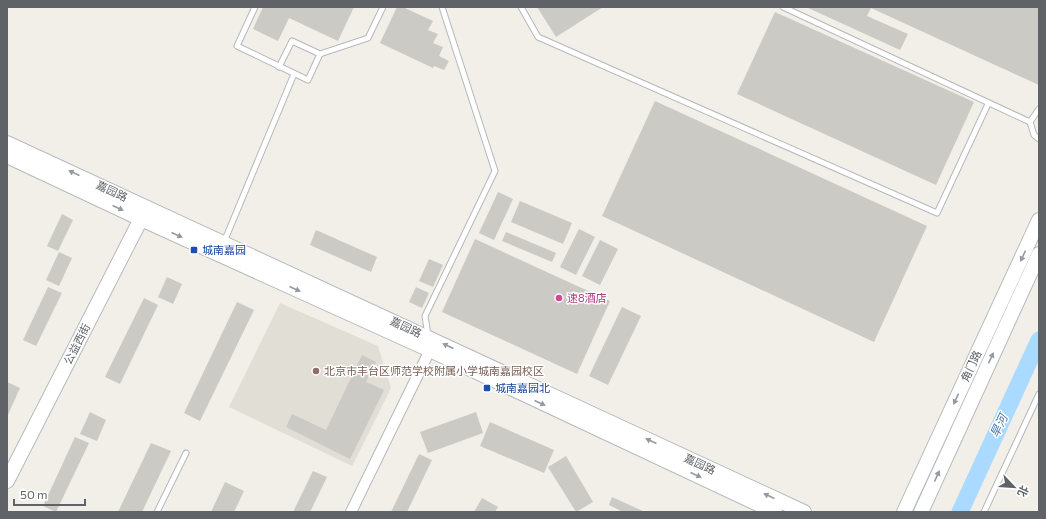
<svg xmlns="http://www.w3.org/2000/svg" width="1046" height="519" viewBox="0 0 1046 519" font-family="Commissioner,'Noto Sans SC',sans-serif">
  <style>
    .education { fill: #e1ded6 }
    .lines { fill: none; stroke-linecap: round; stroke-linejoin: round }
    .river { stroke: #aadaff; stroke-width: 17 }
    .building { fill: #cccac5 }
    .lane-casing { stroke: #b5b8bc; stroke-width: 7 }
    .street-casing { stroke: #b5b8bc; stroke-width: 12 }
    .secondary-casing { stroke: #b6babf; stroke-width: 16 }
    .lane { stroke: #fff; stroke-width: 5 }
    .street { stroke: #fff; stroke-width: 10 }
    .secondary { stroke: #fff; stroke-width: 14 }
    .oneway { fill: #979a9d }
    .transit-dot { fill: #1a4fb4; stroke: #fff; stroke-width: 1.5 }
    .hotel-dot { fill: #d1479c; stroke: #fff; stroke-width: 1.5 }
    .education-dot { fill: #8d6e63; stroke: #fff; stroke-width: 1.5 }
    .labels { text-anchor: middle; stroke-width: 3; stroke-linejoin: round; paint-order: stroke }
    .street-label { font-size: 11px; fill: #5f6368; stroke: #fff }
    .transit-label { font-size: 11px; fill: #164399; stroke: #fff; text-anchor: start }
    .hotel-label { font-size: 11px; fill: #b23c85; stroke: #fff; text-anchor: start }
    .education-label { font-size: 11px; fill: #785e54; stroke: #fff; text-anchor: start }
    .water-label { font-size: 12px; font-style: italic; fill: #4174aa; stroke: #fff }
  </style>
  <rect width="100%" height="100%" fill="#f1efe8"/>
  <polygon class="education" points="280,303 378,346 391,388 352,466 229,407"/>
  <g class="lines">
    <polyline class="river" points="960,512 1039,340"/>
  </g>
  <g class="building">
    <polygon points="263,7 354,7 338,41 289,18 278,41 253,29"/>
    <polygon points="397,7 403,7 433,21 428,30 438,34 433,43 443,47 439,56 449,61 444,70 434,66 433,68 380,43"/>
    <polygon points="537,7 603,7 556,37"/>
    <polygon points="806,7 1039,7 1039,85 871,8 867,16 908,34 900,50"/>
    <polygon points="775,12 974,102 936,185 737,94"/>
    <polygon points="655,101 927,226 874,342 602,216"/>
    <polygon points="498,192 513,199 494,240 479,233"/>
    <polygon points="520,201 572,223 563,244 511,222"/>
    <polygon points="62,214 73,220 58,251 47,246"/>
    <polygon points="579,229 595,237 576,275 560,267"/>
    <polygon points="316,230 377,257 371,272 310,245"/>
    <polygon points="506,232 556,253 552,262 502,241"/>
    <polygon points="475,239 610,301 577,374 442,312"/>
    <polygon points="600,240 618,249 600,285 582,276"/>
    <polygon points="59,252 72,258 59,286 46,280"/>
    <polygon points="429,259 443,265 433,287 419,281"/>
    <polygon points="167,277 182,284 173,304 158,297"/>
    <polygon points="48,287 62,293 36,346 23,340"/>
    <polygon points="416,287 429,293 422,308 409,302"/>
    <polygon points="144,298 158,305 120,384 105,377"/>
    <polygon points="237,302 254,310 200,421 184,413"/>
    <polygon points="622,307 641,316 608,385 589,376"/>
    <polygon points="362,355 376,362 366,382 384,390 350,459 286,427 292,414 326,430"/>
    <polygon points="7,382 20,388 7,417"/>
    <polygon points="90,412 106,420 97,441 80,434"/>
    <polygon points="476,412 483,433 428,453 420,432"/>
    <polygon points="490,422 554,450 544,473 480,446"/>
    <polygon points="75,437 89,443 56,512 43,506"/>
    <polygon points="151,443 171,451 142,512 118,512"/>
    <polygon points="419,454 432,460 407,512 391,512"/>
    <polygon points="566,456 593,502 576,512 548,467"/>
    <polygon points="313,471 327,477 310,512 293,512"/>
    <polygon points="225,482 244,491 234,512 211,512"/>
    <polygon points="612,497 645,512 623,512 609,505"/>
    <polygon points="482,498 498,507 495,512 474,512"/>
  </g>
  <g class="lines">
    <g class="lane-casing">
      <g id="lane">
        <polyline points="255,7 237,46 308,80 320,54"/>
        <polyline points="521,7 538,37 937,213 988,104"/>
        <polyline points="783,7 1030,122 1039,109"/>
        <polyline points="279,67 292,41 320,54 368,38 383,7"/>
        <polyline points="1030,122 1034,135 1039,139"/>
        <polyline points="224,242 294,74"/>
        <polyline points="428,335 425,316 495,171 442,7"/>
        <polyline points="157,512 186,453"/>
        <polyline points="984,512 1039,394"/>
      </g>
    </g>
    <g class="street-casing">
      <polyline id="street" points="351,512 430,350"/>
    </g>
    <g class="secondary-casing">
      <g id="secondary">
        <polyline points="7,143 804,512"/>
        <polyline points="7,156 141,219 430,350 775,512"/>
        <polyline points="7,481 145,211"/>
        <polyline points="904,512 1039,220"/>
        <polyline points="921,512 1039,254"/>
      </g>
    </g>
    <use href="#lane" class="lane"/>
    <use href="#street" class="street"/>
    <use href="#secondary" class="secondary"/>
  </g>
  <defs><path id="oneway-solid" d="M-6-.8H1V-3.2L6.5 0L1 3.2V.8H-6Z"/></defs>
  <g class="oneway">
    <use href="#oneway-solid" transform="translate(74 173) rotate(-155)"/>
    <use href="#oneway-solid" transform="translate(118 208) rotate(25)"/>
    <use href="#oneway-solid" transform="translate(177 235) rotate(24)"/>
    <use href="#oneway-solid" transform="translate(1023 256) rotate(115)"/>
    <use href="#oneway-solid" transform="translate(295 289) rotate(24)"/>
    <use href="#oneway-solid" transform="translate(448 346) rotate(-155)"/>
    <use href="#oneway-solid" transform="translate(991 358) rotate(-65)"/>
    <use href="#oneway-solid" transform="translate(956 399) rotate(115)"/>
    <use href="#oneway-solid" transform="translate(540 403) rotate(25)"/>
    <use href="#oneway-solid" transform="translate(651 441) rotate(-155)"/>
    <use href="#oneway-solid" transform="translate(696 475) rotate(25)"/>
    <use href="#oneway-solid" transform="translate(937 476) rotate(-66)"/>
    <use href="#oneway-solid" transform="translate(769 496) rotate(-155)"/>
  </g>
  <g class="transit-dot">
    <rect x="190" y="246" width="8" height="8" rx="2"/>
    <rect x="483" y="384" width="8" height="8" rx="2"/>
  </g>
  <circle class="hotel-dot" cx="559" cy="298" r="4"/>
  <circle class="education-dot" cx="316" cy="371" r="4"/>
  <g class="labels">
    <g class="street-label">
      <text transform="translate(112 191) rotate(25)" y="4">嘉园路</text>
      <text transform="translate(406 327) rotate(25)" y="4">嘉园路</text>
      <text transform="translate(77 344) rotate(-63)" y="4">公益西街</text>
      <text transform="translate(971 366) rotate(-65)" y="4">角门路</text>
      <text transform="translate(700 464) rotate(25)" y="4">嘉园路</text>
    </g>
    <g class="transit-label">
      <text x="202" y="254">城南嘉园</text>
      <text x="495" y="392">城南嘉园北</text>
    </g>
    <g class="hotel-label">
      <text x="567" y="302">速8酒店</text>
    </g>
    <g class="education-label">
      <text x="324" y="375">北京市丰台区师范学校附属小学城南嘉园校区</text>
    </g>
    <g class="water-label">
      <text transform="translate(999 426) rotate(-65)" y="4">旱河</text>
    </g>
  </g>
  <rect width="1046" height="519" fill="none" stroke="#5f6368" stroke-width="16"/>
  <g transform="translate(1014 487) rotate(115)" stroke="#ffffff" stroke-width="3" paint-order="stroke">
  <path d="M0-3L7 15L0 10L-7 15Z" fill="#5f6368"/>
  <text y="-6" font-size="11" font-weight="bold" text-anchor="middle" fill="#5f6368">北</text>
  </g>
  <path d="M14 499v6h71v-6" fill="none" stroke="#5f6368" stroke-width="2"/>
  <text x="20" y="499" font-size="12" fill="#5f6368" stroke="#ffffff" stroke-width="3" paint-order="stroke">50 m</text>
</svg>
